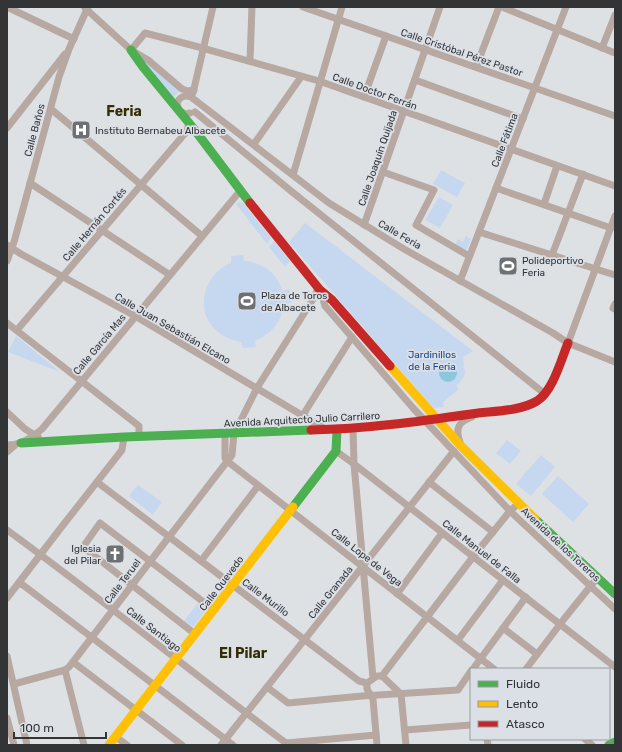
<svg xmlns="http://www.w3.org/2000/svg" width="622" height="752" viewBox="0 0 622 752" font-family="Rubik,sans-serif">
  <style>
    .green { fill: #c6d7f0 }
    .water { fill: #89c8dd }
    .lines { fill: none; stroke-linecap: round; stroke-linejoin: round }
    .street { stroke: #b7a8a2; stroke-width: 7 }
    .fast { stroke: #4caf50; stroke-width: 9 }
    .slow { stroke: #ffc107; stroke-width: 9 }
    .jam { stroke: #c62828; stroke-width: 9 }
    .labels { text-anchor: middle; stroke-width: 3.5; stroke-linejoin: round; paint-order: stroke }
    .street-label { font-size: 10px; fill: #323436; stroke: #dbe0e7 }
    .poi-label { font-size: 10px; fill: #323436; stroke: #dbe0e7; text-anchor: start }
    .park-label { font-size: 10px; fill: #1a478b; stroke: #dbe0e7 }
    .district-label { font-size: 14px; font-weight: bold; fill: #342e03; stroke: #dbe0e7 }
  </style>
  <rect width="100%" height="100%" fill="#dee1e4"/>
  <g class="green">
    <polygon points="146,64 147,64 179,91 173,98"/>
    <polygon points="441,170 465,183 457,197 433,184"/>
    <polygon points="439,197 453,205 440,228 425,220"/>
    <polygon points="239,202 243,203 271,238 267,244 236,204"/>
    <polygon points="305,223 473,351 463,357 464,366 463,367 465,370 464,377 457,385 458,390 443,402 444,407 435,408 431,405 289,242"/>
    <polygon points="466,236 471,239 466,251 455,245 458,239 463,242"/>
    <polygon points="274,241 290,261 285,267 269,247"/>
    <path d="M243 255 244 261C262 262 278 273 282 291L290 289V293H293V298H291V303L284 304C281 323 272 333 255 341L256 347 243 348 241 342C232 340 223 337 216 330 193 310 205 273 231 263V256Z"/>
    <polygon points="16,336 60,372 8,352"/>
    <polygon points="507,440 521,451 510,464 496,453"/>
    <polygon points="541,455 555,467 531,496 516,484"/>
    <polygon points="558,476 589,504 573,522 542,494"/>
    <polygon points="138,485 162,502 153,515 129,496"/>
    <polygon points="198,603 206,610 194,626 192,627 184,621"/>
  </g>
  <circle class="water" cx="448" cy="373" r="9"/>
  <g class="lines">
    <g class="street">
      <polyline points="7,7 74,39"/>
      <polyline points="303,7 615,116"/>
      <polyline points="502,7 615,53"/>
      <polyline points="85,8 131,50 148,60 182,89 188,91 194,90"/>
      <polyline points="602,48 615,15"/>
      <polyline points="131,50 145,33 195,46 319,81 615,186"/>
      <polyline points="250,61 252,7"/>
      <polyline points="476,67 499,7"/>
      <polyline points="415,80 523,119"/>
      <polyline points="193,93 213,7"/>
      <polyline points="364,97 386,36"/>
      <polyline points="51,109 202,236"/>
      <polyline points="195,112 291,191 545,394"/>
      <path d="M190 113 186 114 179 111 177 103C180 96 184 95 191 97L329 203 404 249 553 333 568 343 615 362"/>
      <polyline points="7,128 65,54"/>
      <polyline points="254,144 301,77"/>
      <polyline points="383,172 434,190 416,225 469,256"/>
      <polyline points="293,175 342,7"/>
      <polyline points="30,183 170,275"/>
      <polyline points="496,188 611,228"/>
      <polyline points="544,204 557,166"/>
      <polyline points="364,225 440,7"/>
      <polyline points="479,232 615,275"/>
      <polyline points="7,245 21,254 135,316 327,430"/>
      <polyline points="552,255 583,174"/>
      <polyline points="7,261 14,242 59,77 69,49 88,7"/>
      <polyline points="460,281 566,7"/>
      <polyline points="320,290 325,306 413,408 510,511 615,609"/>
      <polyline points="615,304 613,308 615,309"/>
      <polyline points="7,323 139,426 139,437"/>
      <polyline points="17,330 187,131 189,123"/>
      <polyline points="568,343 615,216"/>
      <polyline points="7,412 25,429 38,437"/>
      <polyline points="303,415 352,337"/>
      <polyline points="353,429 354,464 373,678"/>
      <polyline points="225,434 225,458 227,461 494,669"/>
      <path d="M460 442C455 429 458 422 472 417"/>
      <path d="M7 445C21 445 32 438 42 429L240 191"/>
      <polyline points="336,451 354,464 615,667"/>
      <polyline points="7,452 15,445"/>
      <polyline points="97,482 359,681 367,683"/>
      <polyline points="429,482 493,532"/>
      <path d="M7 530C102 599 192 673 286 743V745"/>
      <polyline points="201,561 258,486"/>
      <polyline points="19,583 23,585 233,745"/>
      <polyline points="397,594 442,533"/>
      <polyline points="7,598 60,529 122,450 124,437"/>
      <polyline points="503,628 537,654"/>
      <polyline points="195,634 83,547 100,523 214,610"/>
      <polyline points="458,640 503,580"/>
      <polyline points="7,656 27,745"/>
      <polyline points="73,662 182,745"/>
      <polyline points="473,669 526,597"/>
      <polyline points="526,669 564,619 597,578"/>
      <polyline points="65,670 84,745"/>
      <polyline points="382,676 401,694 406,745"/>
      <polyline points="370,681 377,676 382,676 476,553 510,511 519,503"/>
      <polyline points="367,683 367,689 373,699 377,745"/>
      <polyline points="14,684 65,670 69,667 232,455 234,434 257,388 315,296 318,287"/>
      <polyline points="267,687 288,703 362,696 458,690 471,671"/>
      <polyline points="7,718 14,745"/>
      <polyline points="405,730 471,725"/>
      <polyline points="116,737 127,745"/>
      <polyline points="487,739 488,745"/>
      <polyline points="585,739 592,745"/>
      <polyline points="286,743 376,735"/>
      <polyline points="221,745 454,451"/>
    </g>
    <g class="fast">
      <polyline points="131,50 143,67 194,129 250,203"/>
      <polyline points="21,443 124,437 311,430"/>
      <polyline points="293,507 336,451 337,430"/>
      <polyline points="535,519 615,594"/>
      <polyline points="609,745 615,742"/>
    </g>
    <g class="slow">
      <polyline points="390,366 460,445 535,519"/>
      <polyline points="109,745 293,507"/>
    </g>
    <g class="jam">
      <polyline points="250,203 320,290 332,300 390,366"/>
      <path d="M311 430C367 429 422 421 478 413 496 411 520 411 537 401 553 391 561 360 568 343"/>
    </g>
  </g>
  <defs>
    <g id="hospital-square" transform="scale(1)"><rect x="-9" y="-9" width="18" height="18" rx="4" fill="#6e7173" stroke="#dbe0e7"/><path d="M-5-5h3v3.5h4V-5h3V5h-3V1.5h-4V5h-3Z" fill="#fff"/></g>
    <g id="stadium-square" transform="scale(1)"><rect x="-9" y="-9" width="18" height="18" rx="4" fill="#6e7173" stroke="#dbe0e7"/><path d="M0-5a6.5 5 0 1 0 0 10a6.5 5 0 1 0 0-10ZM-3.5-1.8h7v3.6h-7Z" fill="#fff"/></g>
    <g id="church-square" transform="scale(1)"><rect x="-9" y="-9" width="18" height="18" rx="4" fill="#6e7173" stroke="#dbe0e7"/><path d="M-1.2-6h2.4v3.5h3.3v2.4h-3.3V6h-2.4V-.1h-3.3v-2.4h3.3Z" fill="#fff"/></g>
  </defs>
  <g fill-rule="evenodd">
    <use href="#hospital-square" x="81" y="130"/>
    <use href="#stadium-square" x="508" y="266"/>
    <use href="#stadium-square" x="247" y="301"/>
    <use href="#church-square" x="115" y="554"/>
  </g>
  <g class="labels">
    <g class="street-label">
      <text transform="translate(462 52) rotate(19)" y="4">Calle Cristóbal Pérez Pastor</text>
      <text transform="translate(375 91) rotate(20)" y="4">Calle Doctor Ferrán</text>
      <text transform="translate(34 130) rotate(-75)" y="4">Calle Baños</text>
      <text transform="translate(504 140) rotate(-69)" y="4">Calle Fátima</text>
      <text transform="translate(377 158) rotate(-71)" y="4">Calle Joaquín Quijada</text>
      <text transform="translate(94 224) rotate(-50)" y="4">Calle Hernán Cortés</text>
      <text transform="translate(400 234) rotate(30)" y="4">Calle Feria</text>
      <text transform="translate(173 328) rotate(30)" y="4">Calle Juan Sebastián Elcano</text>
      <text transform="translate(99 344) rotate(-50)" y="4">Calle García Mas</text>
      <text transform="translate(302 419) rotate(-3)" y="4">Avenida Arquitecto Julio Carrilero</text>
      <text transform="translate(561 544) rotate(43)" y="4">Avenida de los Toreros</text>
      <text transform="translate(482 551) rotate(38)" y="4">Calle Manuel de Falla</text>
      <text transform="translate(367 557) rotate(38)" y="4">Calle Lope de Vega</text>
      <text transform="translate(122 581) rotate(-53)" y="4">Calle Teruel</text>
      <text transform="translate(221 583) rotate(-53)" y="4">Calle Quevedo</text>
      <text transform="translate(330 592) rotate(-51)" y="4">Calle Granada</text>
      <text transform="translate(266 597) rotate(37)" y="4">Calle Murillo</text>
      <text transform="translate(154 629) rotate(38)" y="4">Calle Santiago</text>
    </g>
    <g class="poi-label">
      <text x="95" y="134">Instituto Bernabeu Albacete</text>
      <text x="522" y="264">Polideportivo<tspan x="522" dy="12">Feria</tspan></text>
      <text x="261" y="299">Plaza de Toros<tspan x="261" dy="12">de Albacete</tspan></text>
      <text x="101" y="552" text-anchor="end">Iglesia<tspan x="101" dy="12">del Pilar</tspan></text>
    </g>
    <g class="park-label">
      <text x="432" y="358">Jardinillos<tspan x="432" dy="12">de la Feria</tspan></text>
    </g>
    <g class="district-label">
      <text x="124" y="116">Feria</text>
      <text x="243" y="658">El Pilar</text>
    </g>
  </g>
  <rect width="622" height="752" fill="none" stroke="#323436" stroke-width="16"/>
  <rect x="470" y="668" width="140" height="72" fill="#dbe0e7" stroke="#979ba0"/>
  <rect x="478" y="681" width="20" height="6" fill="#4caf50" stroke="#979ba0"/>
  <text x="506" y="688" font-size="12" fill="#323436">Fluido</text>
  <rect x="478" y="701" width="20" height="6" fill="#ffc107" stroke="#979ba0"/>
  <text x="506" y="708" font-size="12" fill="#323436">Lento</text>
  <rect x="478" y="721" width="20" height="6" fill="#c62828" stroke="#979ba0"/>
  <text x="506" y="728" font-size="12" fill="#323436">Atasco</text>
  <path d="M14 732v6h92v-6" fill="none" stroke="#323436" stroke-width="2"/>
  <text x="20" y="732" font-size="12" fill="#323436" stroke="#dbe0e7" stroke-width="3" paint-order="stroke">100 m</text>
</svg>
